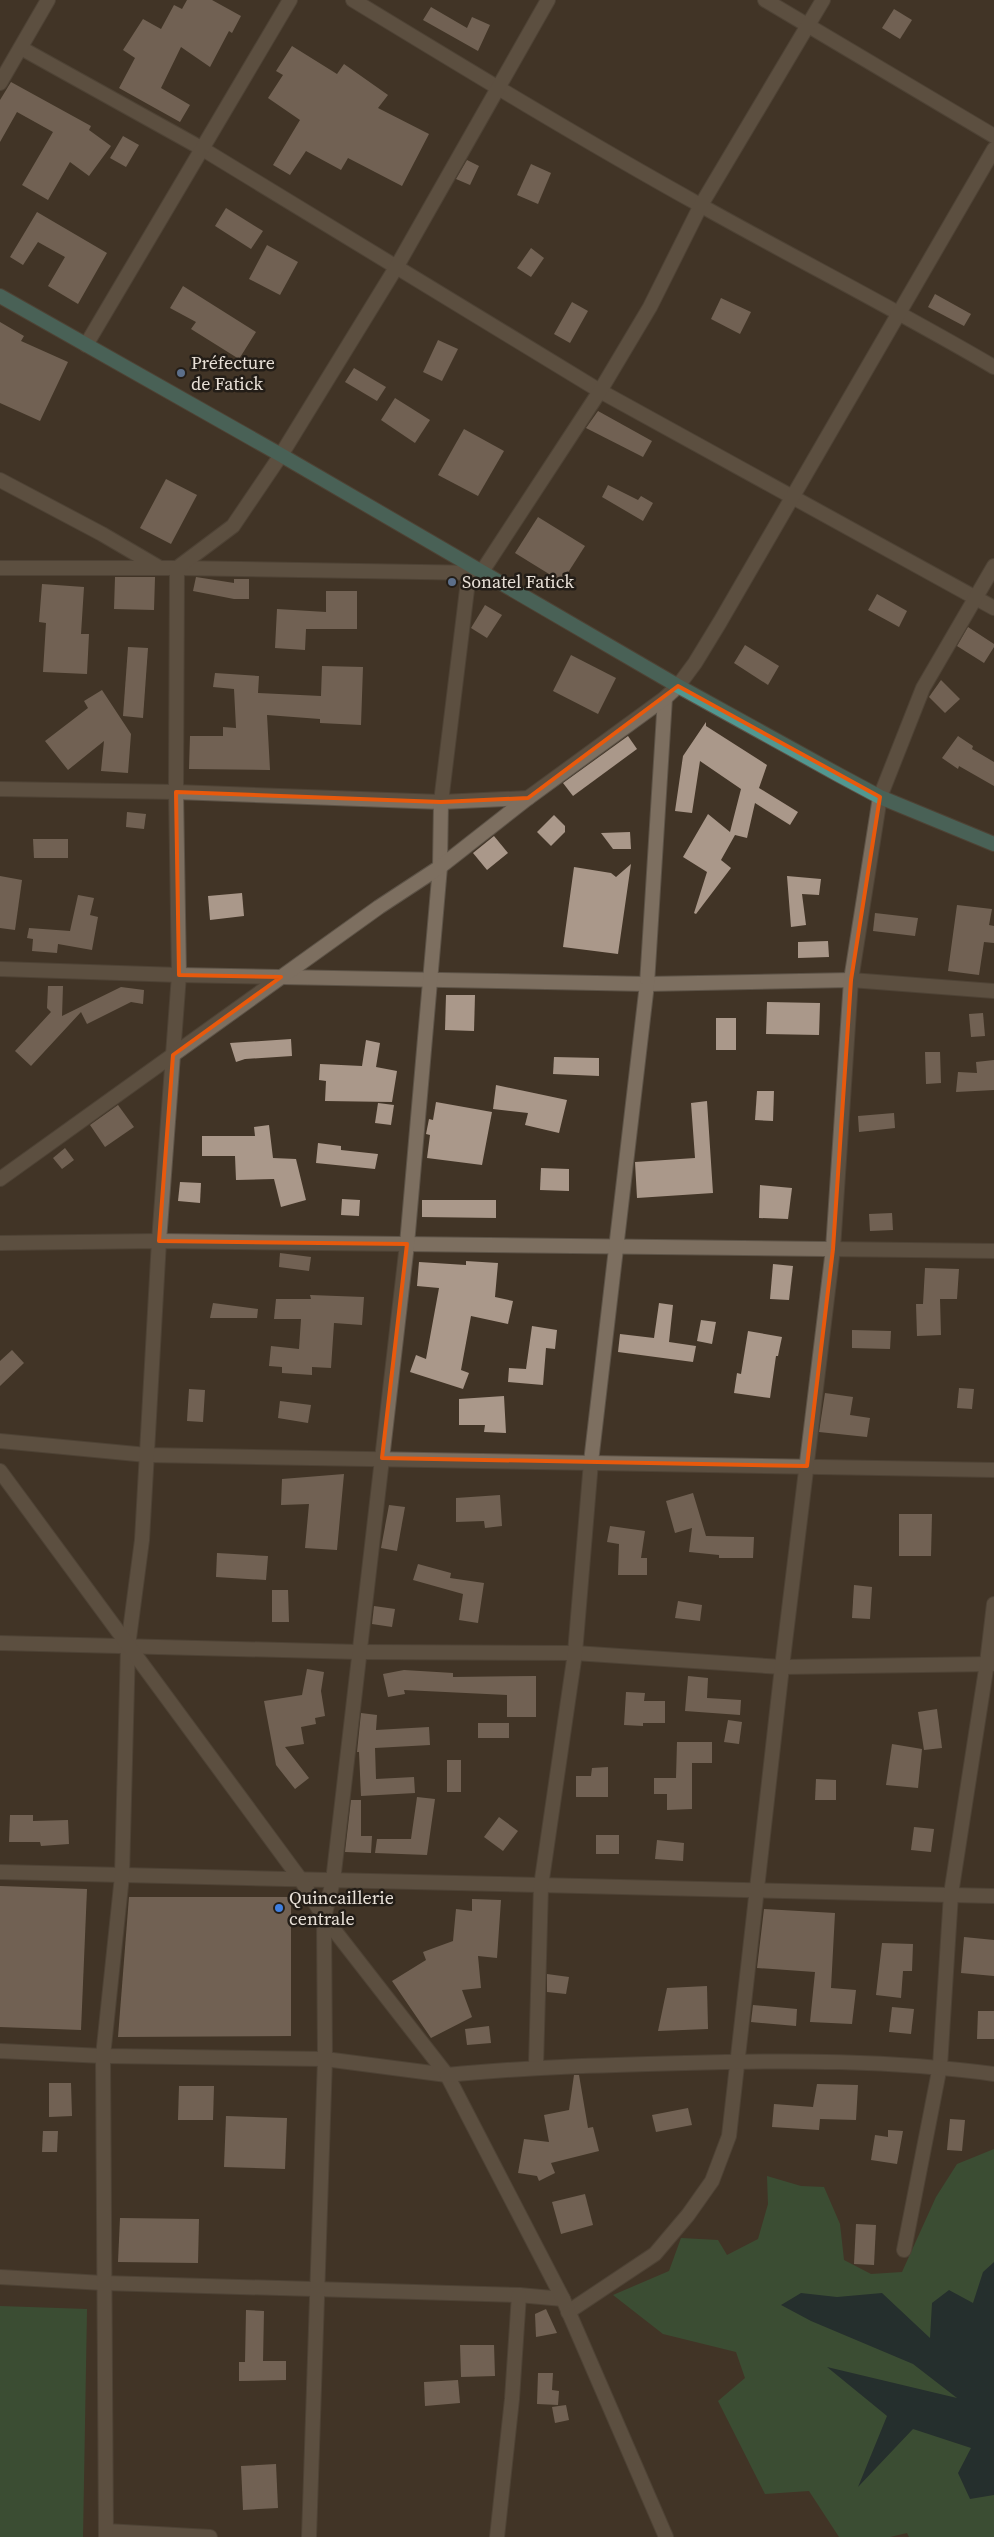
<svg xmlns="http://www.w3.org/2000/svg" width="994" height="2537" viewBox="0 0 994 2537" font-family="'Source Serif 4',serif">
  <style>
    .green { fill: #346b43 }
    .water { fill: #042835 }
    .building { fill: #aa988a }
    .lines { fill: none; stroke-linecap: round; stroke-linejoin: round }
    .minor-casing { stroke: #5d5347; stroke-width: 16 }
    .tertiary-casing { stroke: #5d5347; stroke-width: 16 }
    .primary-casing { stroke: #5d5347; stroke-width: 16 }
    .minor { stroke: #7d6f60; stroke-width: 14 }
    .tertiary { stroke: #7d6f60; stroke-width: 14 }
    .primary { stroke: #529790; stroke-width: 14 }
    .marked { fill: none; stroke: #e8590c; stroke-width: 4; stroke-linejoin: round }
    .service-dot { fill: #5c6f8a; stroke: #231d17; stroke-width: 2 }
    .shop-dot { fill: #3f7fe0; stroke: #231d17; stroke-width: 2 }
    .labels { text-anchor: middle; stroke-width: 5; stroke-linejoin: round; paint-order: stroke }
    .poi-label { font-size: 18px; fill: #e9e1d8; stroke: #231d17; text-anchor: start }
  </style>
  <rect width="100%" height="100%" fill="#413426"/>
  <g class="green">
    <polygon points="994,2149 994,2537 909,2537 907,2533 890,2537 839,2537 809,2491 765,2494 718,2401 745,2378 736,2352 663,2334 613,2295 669,2271 681,2238 718,2240 727,2255 758,2239 768,2204 767,2176 801,2186 824,2187 840,2224 844,2260 871,2274 902,2272 936,2197 957,2164"/>
    <polygon points="0,2306 87,2309 83,2537 0,2537"/>
  </g>
  <polygon class="water" points="994,2262 994,2495 970,2499 958,2473 971,2448 913,2429 858,2487 887,2416 827,2367 957,2398 913,2364 811,2321 781,2305 801,2293 837,2297 882,2293 930,2338 932,2303 949,2290 973,2303 983,2272"/>
  <g class="building">
    <polygon points="187,0 212,0 241,16 232,33 229,31 210,67 181,47 161,88 190,105 180,122 119,88 135,58 123,50 143,19 161,29 174,5 182,9"/>
    <polygon points="431,7 467,28 472,17 490,25 478,51 423,20"/>
    <polygon points="894,9 912,20 900,39 882,28"/>
    <polygon points="292,46 337,74 344,64 388,95 378,108 429,134 402,186 348,158 341,170 306,151 290,175 273,165 300,120 268,98 283,75 276,71"/>
    <polygon points="11,82 91,126 89,130 111,146 89,176 70,162 48,200 22,185 53,132 17,112 0,142 0,100"/>
    <polygon points="123,136 139,145 126,167 110,158"/>
    <polygon points="467,160 479,166 470,185 456,179"/>
    <polygon points="531,164 551,173 538,204 517,195"/>
    <polygon points="226,208 263,231 251,249 215,226"/>
    <polygon points="37,212 107,253 78,304 48,286 65,257 38,242 23,265 10,257"/>
    <polygon points="267,245 298,262 280,295 249,279"/>
    <polygon points="531,248 544,258 531,277 517,268"/>
    <polygon points="183,286 256,332 239,359 191,329 196,322 170,308"/>
    <polygon points="935,294 971,314 964,326 928,307"/>
    <polygon points="721,298 751,312 740,334 711,319"/>
    <polygon points="572,302 588,311 570,343 554,334"/>
    <polygon points="0,322 24,336 21,341 68,362 40,421 0,403"/>
    <polygon points="438,340 458,349 442,381 423,372"/>
    <polygon points="354,368 386,387 377,401 345,382"/>
    <polygon points="395,398 430,420 415,443 381,420"/>
    <polygon points="598,411 652,441 643,457 586,428"/>
    <polygon points="464,429 504,451 478,496 438,475"/>
    <polygon points="166,479 197,495 171,544 140,528"/>
    <polygon points="608,485 638,500 641,496 653,503 643,521 602,497"/>
    <polygon points="538,517 585,546 562,582 515,553"/>
    <polygon points="115,577 155,577 154,610 114,609"/>
    <polygon points="196,577 234,583 234,579 249,579 249,599 234,599 193,591"/>
    <polygon points="42,584 84,587 81,634 89,634 87,674 43,672 46,623 39,622"/>
    <polygon points="326,591 357,591 357,629 306,629 305,650 275,648 277,609 326,612"/>
    <polygon points="877,594 907,611 899,627 868,610"/>
    <polygon points="485,605 502,615 487,638 471,628"/>
    <polygon points="968,627 994,644 994,647 984,663 957,646"/>
    <polygon points="745,645 779,666 768,685 734,663"/>
    <polygon points="128,647 148,648 143,718 123,716"/>
    <polygon points="571,655 616,678 598,714 553,691"/>
    <polygon points="322,666 363,667 361,725 320,723 320,719 267,715 270,770 189,769 190,736 223,736 223,727 236,728 234,689 213,687 215,673 259,676 258,693 321,696"/>
    <polygon points="941,680 960,699 945,713 929,697"/>
    <polygon points="102,690 131,734 128,773 101,771 104,741 68,770 45,741 88,708 84,701"/>
    <polygon points="706,722 706,726 767,765 759,788 798,812 790,825 755,803 747,838 735,835 721,860 731,868 696,914 694,913 707,872 683,857 708,814 730,832 741,789 700,761 692,813 675,811 683,756"/>
    <polygon points="628,736 637,749 573,796 563,783"/>
    <polygon points="958,736 973,746 972,749 994,762 994,786 959,766 958,769 942,758"/>
    <polygon points="127,812 146,814 144,829 126,827"/>
    <polygon points="554,815 565,826 565,832 551,846 537,832"/>
    <polygon points="630,832 631,849 613,849 601,833"/>
    <polygon points="494,836 508,853 487,870 473,853"/>
    <polygon points="33,839 68,839 68,858 34,858"/>
    <polygon points="631,864 618,954 563,947 574,867 611,873 616,877"/>
    <polygon points="0,876 22,880 15,930 0,928"/>
    <polygon points="787,876 821,879 819,895 802,894 806,925 791,927"/>
    <polygon points="242,893 244,916 210,920 208,896"/>
    <polygon points="78,895 94,898 90,915 98,917 92,950 58,944 57,953 32,951 33,939 27,938 29,928 70,931"/>
    <polygon points="957,905 992,909 989,925 994,926 994,943 984,942 979,975 948,971"/>
    <polygon points="875,913 918,918 915,936 873,931"/>
    <polygon points="828,941 829,957 798,958 798,942"/>
    <polygon points="48,986 63,986 62,1016 121,987 144,990 143,1004 131,1002 87,1024 81,1012 31,1066 15,1051 51,1012 47,1008"/>
    <polygon points="446,995 475,995 474,1031 445,1030"/>
    <polygon points="767,1002 820,1003 819,1035 766,1034"/>
    <polygon points="983,1013 985,1036 971,1037 969,1014"/>
    <rect x="716" y="1018" width="20" height="32"/>
    <polygon points="291,1039 292,1056 245,1059 236,1062 230,1043"/>
    <polygon points="366,1040 380,1043 376,1067 397,1071 392,1102 325,1101 326,1081 319,1080 320,1064 362,1066"/>
    <polygon points="925,1052 940,1052 941,1083 926,1084"/>
    <polygon points="554,1057 599,1058 599,1076 553,1074"/>
    <polygon points="994,1060 994,1090 956,1092 958,1072 977,1073 976,1062"/>
    <polygon points="496,1085 567,1100 559,1133 525,1125 528,1113 493,1109"/>
    <polygon points="757,1091 774,1091 773,1121 755,1120"/>
    <polygon points="707,1101 713,1193 637,1198 635,1162 695,1158 691,1103"/>
    <polygon points="436,1102 492,1112 482,1165 427,1158 430,1135 426,1134 429,1119 433,1120"/>
    <polygon points="378,1103 394,1105 391,1125 375,1123"/>
    <polygon points="118,1105 134,1127 105,1147 90,1125"/>
    <polygon points="894,1113 895,1128 859,1132 858,1116"/>
    <polygon points="269,1125 273,1158 296,1159 306,1200 281,1207 274,1179 236,1180 235,1156 202,1156 202,1136 255,1136 254,1127"/>
    <polygon points="318,1143 341,1146 341,1150 378,1154 375,1169 316,1163"/>
    <polygon points="65,1148 74,1160 62,1169 53,1158"/>
    <polygon points="541,1168 569,1169 569,1191 540,1190"/>
    <polygon points="180,1182 201,1183 200,1203 178,1201"/>
    <polygon points="760,1185 792,1188 788,1219 759,1218"/>
    <polygon points="342,1199 360,1200 359,1216 341,1215"/>
    <polygon points="422,1200 496,1200 496,1218 422,1217"/>
    <polygon points="892,1213 893,1230 870,1231 869,1214"/>
    <polygon points="280,1253 311,1257 309,1271 279,1267"/>
    <polygon points="466,1261 498,1263 495,1297 513,1301 508,1324 471,1316 461,1370 469,1373 463,1389 410,1372 416,1355 426,1359 439,1288 417,1286 419,1262 466,1265"/>
    <polygon points="773,1264 793,1266 789,1300 770,1299"/>
    <polygon points="925,1268 959,1269 957,1299 940,1299 941,1335 917,1336 916,1304 923,1304"/>
    <polygon points="310,1295 364,1297 362,1325 334,1323 331,1368 312,1367 312,1375 282,1373 282,1367 269,1366 271,1346 299,1349 301,1319 274,1319 276,1299 311,1299"/>
    <polygon points="213,1303 258,1309 257,1318 210,1318"/>
    <polygon points="659,1303 673,1305 669,1342 696,1346 693,1362 618,1352 620,1334 654,1338"/>
    <polygon points="701,1320 716,1322 712,1344 697,1341"/>
    <polygon points="532,1326 557,1330 555,1349 546,1348 543,1385 508,1382 509,1368 526,1369"/>
    <polygon points="852,1330 891,1331 890,1349 852,1348"/>
    <polygon points="748,1331 782,1337 778,1356 776,1356 770,1398 734,1393 737,1373 741,1374"/>
    <polygon points="12,1350 24,1363 0,1386 0,1361"/>
    <polygon points="959,1388 974,1389 972,1409 957,1408"/>
    <polygon points="189,1389 205,1390 203,1422 187,1421"/>
    <polygon points="825,1393 853,1397 850,1415 870,1418 867,1437 819,1432"/>
    <polygon points="504,1396 506,1433 484,1432 485,1425 459,1425 459,1399"/>
    <polygon points="280,1401 311,1405 308,1423 278,1418"/>
    <polygon points="344,1474 337,1550 305,1548 309,1504 281,1505 282,1479"/>
    <polygon points="693,1493 706,1536 754,1537 753,1558 719,1558 719,1555 689,1552 692,1528 675,1533 666,1501"/>
    <polygon points="500,1495 502,1526 485,1528 484,1521 456,1522 456,1498"/>
    <polygon points="389,1505 405,1507 397,1551 381,1548"/>
    <polygon points="899,1514 932,1514 931,1556 899,1556"/>
    <polygon points="610,1526 645,1531 641,1558 647,1558 647,1575 618,1575 619,1544 607,1542"/>
    <polygon points="217,1553 268,1556 266,1580 216,1577"/>
    <polygon points="418,1564 451,1573 450,1578 484,1583 478,1623 459,1620 463,1594 413,1580"/>
    <polygon points="854,1585 872,1587 870,1619 852,1618"/>
    <polygon points="272,1590 288,1590 289,1622 272,1622"/>
    <polygon points="678,1601 702,1605 700,1621 675,1618"/>
    <polygon points="374,1606 395,1609 392,1627 372,1624"/>
    <polygon points="307,1669 324,1672 321,1691 325,1716 315,1718 316,1724 301,1727 304,1744 285,1747 309,1778 295,1789 276,1765 264,1701 302,1695"/>
    <polygon points="404,1670 453,1673 453,1677 536,1676 536,1717 507,1717 507,1695 404,1690 405,1694 388,1697 383,1674"/>
    <polygon points="688,1676 708,1678 707,1698 741,1700 740,1715 685,1711"/>
    <polygon points="626,1692 645,1693 644,1701 665,1701 665,1723 643,1723 643,1726 624,1725"/>
    <polygon points="937,1709 942,1748 924,1750 918,1712"/>
    <polygon points="361,1713 377,1715 376,1730 429,1727 430,1745 375,1748 376,1779 414,1777 415,1793 361,1796 359,1752 357,1752"/>
    <polygon points="728,1720 742,1722 739,1744 724,1742"/>
    <rect x="478" y="1723" width="31" height="15"/>
    <polygon points="677,1742 712,1742 712,1763 692,1763 692,1809 667,1810 667,1794 654,1794 654,1778 676,1778"/>
    <polygon points="892,1744 922,1749 918,1788 886,1785"/>
    <rect x="447" y="1760" width="14" height="32"/>
    <polygon points="608,1767 608,1797 576,1797 576,1776 591,1776 592,1768"/>
    <polygon points="816,1779 836,1780 836,1800 815,1800"/>
    <polygon points="417,1797 435,1799 427,1855 375,1853 377,1839 411,1839"/>
    <polygon points="351,1800 361,1800 361,1836 372,1836 371,1853 345,1852"/>
    <polygon points="10,1815 33,1815 33,1821 68,1820 69,1844 41,1846 40,1842 9,1842"/>
    <polygon points="499,1817 518,1831 503,1851 484,1837"/>
    <polygon points="914,1827 934,1829 931,1852 911,1850"/>
    <rect x="596" y="1835" width="23" height="19"/>
    <polygon points="657,1840 684,1843 683,1861 655,1859"/>
    <polygon points="0,1886 87,1889 81,2030 0,2027"/>
    <polygon points="129,1897 291,1897 291,2036 118,2037"/>
    <polygon points="472,1899 501,1900 497,1958 478,1956 481,1988 462,1990 472,2017 431,2038 392,1981 426,1960 423,1952 453,1941 456,1909 472,1911"/>
    <polygon points="764,1909 835,1913 831,1988 856,1990 852,2024 810,2022 815,1972 757,1968"/>
    <polygon points="964,1937 994,1940 994,1976 961,1973"/>
    <polygon points="882,1943 913,1944 912,1971 903,1971 901,1998 876,1995"/>
    <polygon points="547,1974 569,1977 566,1994 547,1992"/>
    <polygon points="707,1986 708,2029 658,2031 667,1988"/>
    <polygon points="753,2005 797,2009 796,2026 751,2022"/>
    <polygon points="892,2007 914,2009 911,2034 889,2032"/>
    <polygon points="978,2011 994,2011 994,2039 977,2039"/>
    <polygon points="489,2026 491,2043 467,2045 465,2029"/>
    <polygon points="574,2075 579,2075 588,2128 593,2127 599,2151 551,2163 555,2173 539,2181 537,2176 518,2173 524,2139 549,2142 544,2115 569,2110"/>
    <polygon points="49,2083 71,2083 72,2116 49,2117"/>
    <polygon points="817,2084 858,2085 856,2120 820,2119 819,2130 772,2127 774,2104 813,2107"/>
    <polygon points="179,2086 214,2086 213,2120 178,2120"/>
    <polygon points="688,2108 692,2125 656,2132 652,2115"/>
    <polygon points="226,2116 287,2118 285,2169 224,2167"/>
    <polygon points="950,2119 965,2120 962,2151 947,2150"/>
    <polygon points="888,2130 903,2131 897,2164 871,2160 875,2135 888,2137"/>
    <polygon points="43,2131 58,2131 57,2152 42,2152"/>
    <polygon points="585,2194 593,2225 561,2234 552,2202"/>
    <polygon points="120,2218 199,2219 198,2263 118,2262"/>
    <polygon points="856,2224 876,2225 874,2265 854,2264"/>
    <polygon points="546,2309 557,2333 536,2337 535,2314"/>
    <polygon points="246,2310 264,2311 263,2361 286,2361 286,2380 239,2381 239,2362 245,2362"/>
    <polygon points="460,2345 494,2345 495,2376 461,2377"/>
    <polygon points="538,2373 553,2373 552,2390 559,2391 558,2405 537,2404"/>
    <polygon points="458,2380 460,2403 425,2406 424,2382"/>
    <polygon points="566,2405 569,2420 555,2423 552,2407"/>
    <polygon points="276,2464 278,2508 243,2510 241,2466"/>
  </g>
  <g class="lines">
    <g class="minor-casing">
      <g id="minor">
        <path d="M353 0C468 70 583 140 700 205 798 260 897 310 994 367"/>
        <polyline points="765,0 994,136"/>
        <polyline points="21,48 201,148 600,391 994,608"/>
        <polyline points="0,83 48,0"/>
        <polyline points="86,345 290,0"/>
        <polyline points="0,480 102,534 160,568"/>
        <polyline points="0,568 177,568 481,573 600,391 650,307 701,205 823,0"/>
        <polyline points="0,789 176,792 441,802 528,798"/>
        <polyline points="0,969 179,975 647,984 851,980 994,991"/>
        <polyline points="0,1243 159,1241 994,1251"/>
        <polyline points="0,1441 147,1455 994,1470"/>
        <polyline points="0,1643 359,1652 575,1653 782,1667 994,1664"/>
        <polyline points="0,1872 994,1896"/>
        <polyline points="0,2051 103,2056 325,2059 447,2075"/>
        <polyline points="536,2066 541,1886 575,1653 591,1462 647,984 665,698"/>
        <polyline points="904,2250 940,2066 951,1894 987,1663 994,1604"/>
        <polyline points="0,2277 103,2283 519,2295 563,2299"/>
        <polyline points="568,2312 655,2254 688,2215 712,2181 729,2136 782,1667 833,1249 851,980 880,797 923,688 994,566"/>
        <polyline points="106,2531 210,2537"/>
        <polyline points="106,2537 103,2056 122,1876 128,1646 142,1540 159,1241 179,975 176,792 177,568 233,526 281,455 397,266 548,0"/>
        <polyline points="309,2537 325,2059 324,1917 333,1881 407,1244 440,867 441,802 469,573"/>
        <polyline points="497,2537 512,2399 519,2295"/>
      </g>
    </g>
    <g class="tertiary-casing">
      <g id="tertiary">
        <polyline points="0,1179 379,907 440,867 528,798 665,698 678,686 695,663 720,622 994,149"/>
        <polyline points="0,1471 301,1880 324,1917 447,2075 563,2299 666,2537"/>
        <path d="M447 2075C527 2067 605 2065 685 2063 788 2060 891 2060 994 2074"/>
      </g>
    </g>
    <g class="primary-casing">
      <polyline id="primary" points="0,296 281,455 678,686 839,775 880,797 994,844"/>
    </g>
    <use href="#minor" class="minor"/>
    <use href="#tertiary" class="tertiary"/>
    <use href="#primary" class="primary"/>
  </g>
  <path d="M0 0H994V2537H0ZM678 686 880 797 851 980 833 1249 807 1466 382 1458 407 1244 159 1241 173 1055 281 977 179 975 176 792 441 802 528 798Z" fill="#413426" fill-opacity=".55" fill-rule="evenodd"/>
  <path class="marked" d="M678 686 880 797 851 980 833 1249 807 1466 382 1458 407 1244 159 1241 173 1055 281 977 179 975 176 792 441 802 528 798Z"/>
  <g class="service-dot">
    <circle cx="181" cy="373" r="5"/>
    <circle cx="452" cy="582" r="5"/>
  </g>
  <circle class="shop-dot" cx="279" cy="1908" r="5"/>
  <g class="labels">
    <g class="poi-label">
      <text x="191" y="369">Préfecture<tspan x="191" dy="21">de Fatick</tspan></text>
      <text x="462" y="588">Sonatel Fatick</text>
      <text x="289" y="1904">Quincaillerie<tspan x="289" dy="21">centrale</tspan></text>
    </g>
  </g>
</svg>
